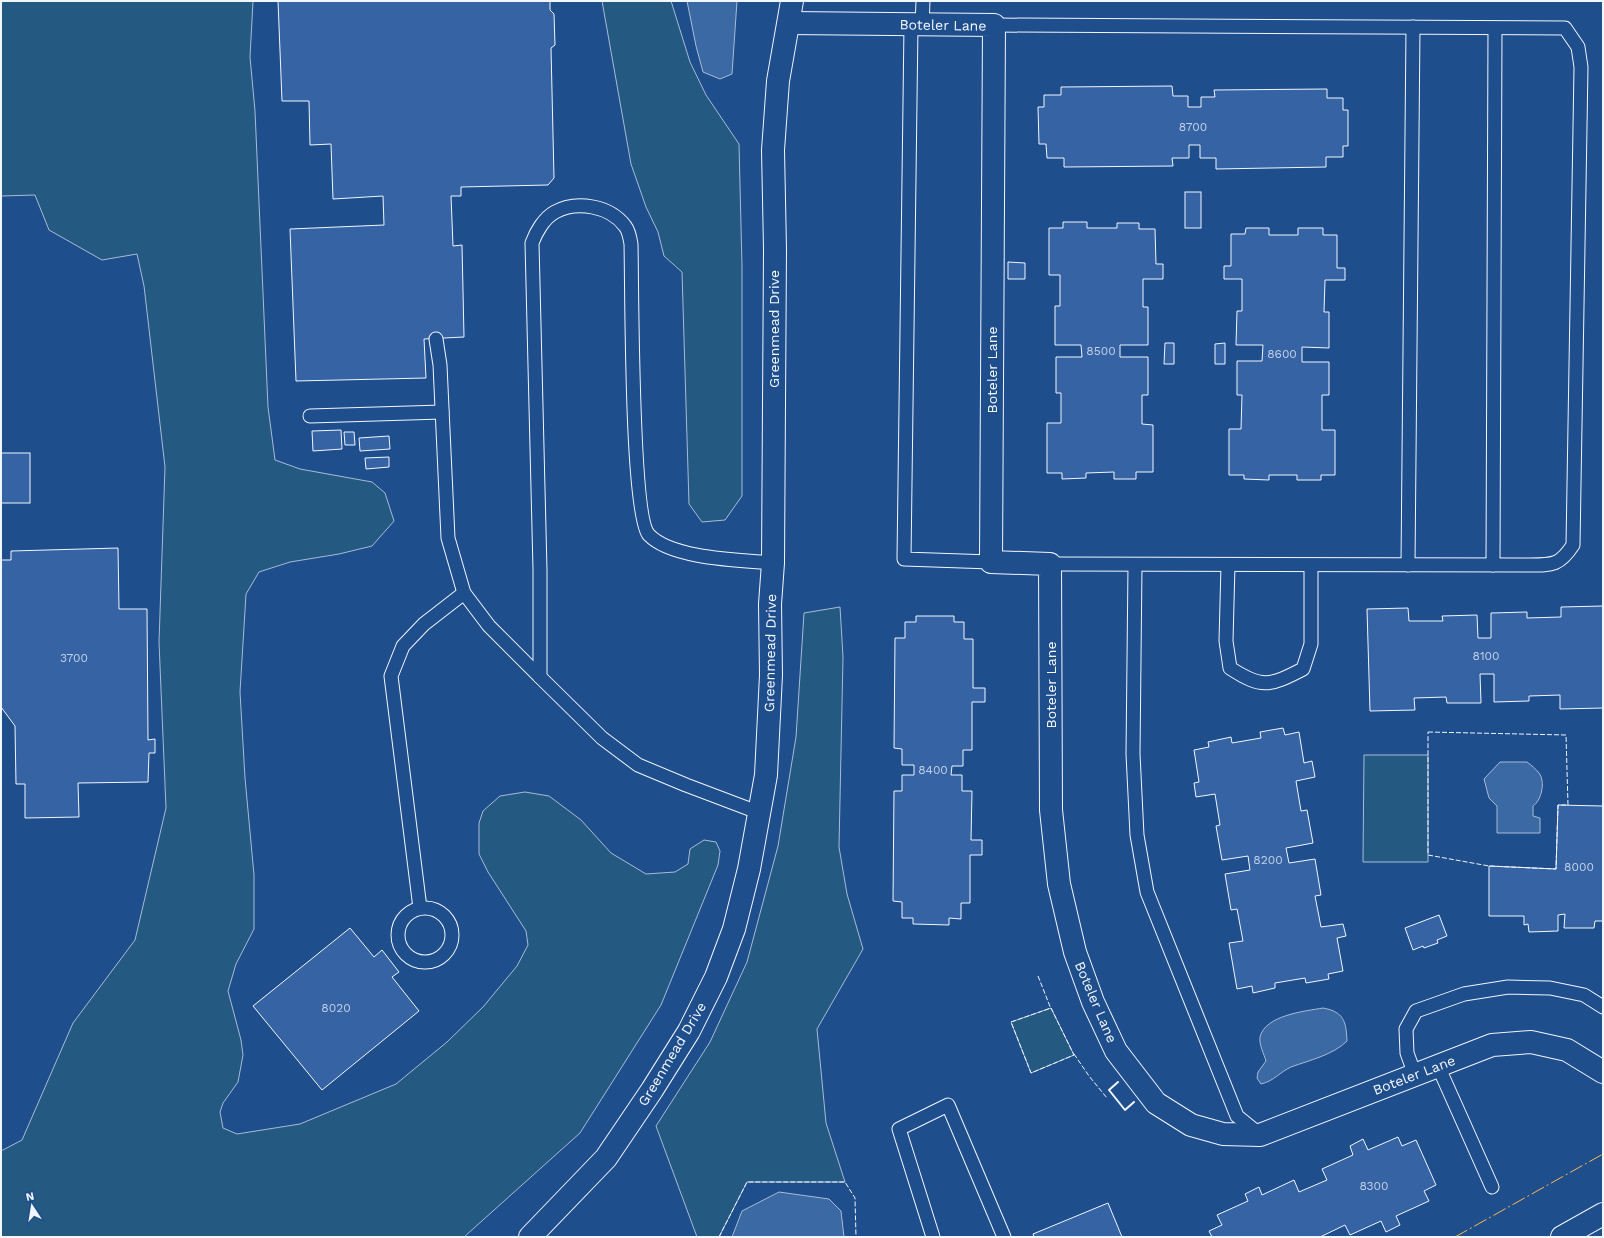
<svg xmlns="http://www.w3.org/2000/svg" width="1604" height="1238" viewBox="0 0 1604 1238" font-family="'Work Sans',sans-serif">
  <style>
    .green { fill: #245a82; stroke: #a8bbd7 }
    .water { fill: #3b69a3; stroke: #a8bbd7 }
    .building { fill: #3563a3; stroke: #f2f6ff }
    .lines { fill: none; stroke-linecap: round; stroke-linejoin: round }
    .service-casing { stroke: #f2f6ff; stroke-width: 15 }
    .minor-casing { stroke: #f2f6ff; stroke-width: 24 }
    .primary-casing { stroke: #f2f6ff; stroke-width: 24 }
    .service { stroke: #1f4e8c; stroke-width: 13 }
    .minor { stroke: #1f4e8c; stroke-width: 22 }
    .primary { stroke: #1f4e8c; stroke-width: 22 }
    .fence { stroke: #f2f6ff; stroke-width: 1; stroke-dasharray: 5 2; stroke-linecap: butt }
    .wall { stroke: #f2f6ff; stroke-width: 2 }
    .power { stroke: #ffb74d; stroke-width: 1; stroke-dasharray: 14 3 2 3; stroke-linecap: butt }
    .labels { text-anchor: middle; stroke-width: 3; stroke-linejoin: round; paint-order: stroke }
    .number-label { font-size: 12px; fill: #c3d1e8 }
    .street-label { font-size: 14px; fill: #f2f6ff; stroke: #1f4e8c }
  </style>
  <rect width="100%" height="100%" fill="#1f4e8c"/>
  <g class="green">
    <polygon points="1,1 253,1 250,57 255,111 268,407 275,460 300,469 372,482 385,493 394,521 372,546 339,554 290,562 259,572 246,594 240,692 245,778 254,875 254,929 236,964 228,991 241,1040 243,1055 238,1082 223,1103 220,1112 223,1128 237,1134 300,1124 396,1084 447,1042 483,1007 517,966 528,945 526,931 488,872 479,854 479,823 483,811 500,796 525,792 549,796 581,820 611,853 646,874 675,872 688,864 690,849 704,840 716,842 720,851 718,865 661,1005 580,1133 464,1237 1,1237 1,1151 22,1140 73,1023 135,940 166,808 159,642 165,467 144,286 137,254 102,260 49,230 35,195 1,196"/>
    <polygon points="602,1 671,1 690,62 706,95 739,144 742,266 742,496 725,520 702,522 689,504 682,272 664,256 658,232 646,207 631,164"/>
    <polygon points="840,607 843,657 839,847 847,894 863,949 817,1029 826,1123 845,1182 747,1182 719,1237 697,1237 656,1126 710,1042 747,962 778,846 796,737 804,613"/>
    <polygon points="1364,755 1428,755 1428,862 1363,862"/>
    <polygon points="1051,1008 1074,1055 1031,1073 1011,1022"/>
  </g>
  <g class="water">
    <polygon points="687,1 737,1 732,74 720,79 703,72 696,46"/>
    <path d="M1500 762H1527C1531 765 1536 769 1539 773 1546 782 1541 801 1533 806V816L1540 818V833H1497V806L1489 798 1484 779Z"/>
    <path d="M1323 1008C1344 1012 1346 1021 1347 1041 1333 1055 1310 1060 1291 1067 1280 1072 1274 1081 1261 1084L1257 1078 1258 1072 1266 1061C1264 1054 1259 1045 1260 1037 1265 1015 1306 1011 1323 1008Z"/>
    <polygon points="779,1192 829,1199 841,1211 844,1237 732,1237 742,1211"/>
  </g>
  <g class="building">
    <polygon points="278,1 550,1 550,10 554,14 555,45 551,48 554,178 548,185 461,187 461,196 451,196 453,246 462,245 464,337 424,339 426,378 296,381 290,229 384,225 383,196 333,199 331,144 310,145 309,101 282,101"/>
    <polygon points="1172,86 1173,96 1188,96 1188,107 1201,107 1201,97 1215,97 1214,90 1327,89 1327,98 1343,98 1343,110 1348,110 1348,146 1343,146 1343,157 1326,157 1326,167 1216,169 1216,158 1200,158 1200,145 1189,145 1189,158 1172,158 1173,166 1064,167 1064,158 1047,158 1046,144 1039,144 1038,107 1044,107 1044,95 1061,95 1061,87"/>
    <rect x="1185" y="192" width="16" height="36"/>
    <polygon points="1063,222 1087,222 1087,228 1117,228 1117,223 1139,223 1139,229 1155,229 1156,264 1163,264 1163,279 1143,279 1143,307 1148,307 1148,345 1120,345 1120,357 1148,357 1148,395 1142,395 1142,424 1153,425 1153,472 1136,472 1136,479 1114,479 1114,472 1086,473 1086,478 1062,479 1062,473 1047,473 1047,423 1061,423 1061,393 1056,393 1056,357 1082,357 1081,345 1055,345 1055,306 1060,306 1060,275 1049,275 1049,228 1063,228"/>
    <polygon points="1246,228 1269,228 1269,235 1298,235 1298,228 1323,228 1323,235 1337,235 1337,268 1345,268 1345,280 1325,280 1324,312 1329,312 1329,348 1302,347 1302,362 1329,362 1329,395 1322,395 1322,430 1335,430 1335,475 1321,475 1321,480 1297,480 1297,475 1269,475 1269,480 1244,479 1244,475 1229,475 1229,429 1241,429 1242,395 1237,395 1237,361 1262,361 1263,345 1236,345 1237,311 1242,311 1242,279 1224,279 1224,266 1231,266 1231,234 1245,234"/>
    <polygon points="1008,262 1025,263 1025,279 1008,279"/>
    <polygon points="1165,343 1174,343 1174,364 1164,364"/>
    <polygon points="1225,343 1225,364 1215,364 1215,344"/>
    <polygon points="341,430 342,449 313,451 312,431"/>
    <polygon points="344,432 354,432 355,445 345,445"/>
    <polygon points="389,436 390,449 360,451 359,438"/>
    <rect x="1" y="453" width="29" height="50"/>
    <polygon points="389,457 389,467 366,469 365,458"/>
    <polygon points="118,548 119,609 147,609 148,740 155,739 155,753 149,753 148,782 78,783 79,817 25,818 25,784 16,784 15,726 1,707 1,560 11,560 11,551"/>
    <polygon points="1603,606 1603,708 1560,709 1560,695 1529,696 1529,701 1494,702 1494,674 1480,674 1481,703 1447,703 1446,697 1414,698 1415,710 1370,711 1367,609 1408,608 1409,621 1443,621 1442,616 1477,615 1478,638 1491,638 1491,613 1527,612 1527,618 1561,617 1561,607"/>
    <polygon points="916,616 954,616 954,622 964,622 964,639 973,639 973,688 985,688 985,702 972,702 972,750 963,750 963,766 952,766 951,775 962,775 962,791 972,791 971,840 982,840 982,855 970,855 970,903 961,903 961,919 949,918 949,925 913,924 913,918 902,918 902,902 893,901 894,791 902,791 902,775 914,775 914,765 902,765 902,749 894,748 895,638 905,638 905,622 916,622"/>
    <polygon points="1283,728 1285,735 1299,732 1304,763 1312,761 1315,777 1296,781 1301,811 1307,810 1313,843 1286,848 1289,863 1315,859 1321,895 1315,896 1321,927 1343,924 1346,936 1337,938 1343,971 1328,974 1329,979 1306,983 1305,978 1275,983 1275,988 1253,993 1252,986 1237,989 1229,943 1243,941 1237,909 1231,910 1225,874 1250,870 1248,856 1222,860 1216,826 1220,825 1215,794 1196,797 1194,783 1199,782 1194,750 1209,747 1208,742 1231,737 1232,743 1261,738 1260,732"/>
    <polygon points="1558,805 1603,806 1603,921 1595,921 1594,928 1564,928 1565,914 1558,915 1558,931 1529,932 1528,924 1524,925 1524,916 1489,916 1489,866 1556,869"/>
    <polygon points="1439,915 1447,936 1437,940 1438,943 1424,948 1423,946 1413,950 1405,928"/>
    <polygon points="350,928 374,957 382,950 399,972 392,977 419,1011 322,1090 253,1006"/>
    <polygon points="1398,1137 1402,1146 1416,1140 1436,1185 1424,1191 1429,1201 1396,1216 1400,1225 1386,1232 1381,1221 1350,1235 1345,1225 1320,1237 1212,1237 1209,1231 1222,1225 1217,1215 1248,1201 1245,1194 1259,1187 1262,1195 1294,1180 1299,1192 1327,1180 1322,1169 1353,1155 1350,1146 1363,1139 1368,1150"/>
    <polygon points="1108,1203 1122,1237 1034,1237 1033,1234"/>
  </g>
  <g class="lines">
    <g class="service-casing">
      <g id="service">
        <polyline points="911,25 904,559 991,562"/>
        <polyline points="922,25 923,1"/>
        <path d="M994 25 1565 28 1578 47 1581 67 1573 545C1560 565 1553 565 1530 565L1050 564"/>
        <polyline points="436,339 440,365 448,538 464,593 489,626 540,677"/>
        <polyline points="310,416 442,412"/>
        <polyline points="1135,565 1133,754 1137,835 1147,892 1237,1116 1259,1134"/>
        <path d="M1228 565 1226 641 1230 668C1262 689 1270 686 1303 669L1311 644V565"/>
        <polyline points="1408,565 1413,27"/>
        <polyline points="1493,565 1495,28"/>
        <path d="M760 813 686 785 638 765 602 738 540 677V570L532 243C536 232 544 218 555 212 577 200 610 206 625 226 629 231 630 238 631 244 632 284 631 517 649 535 672 559 740 560 773 563"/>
        <polyline points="420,908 391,676 403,646 424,624 464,593"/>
        <circle cx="425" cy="935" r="27"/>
        <polyline points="1438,1066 1492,1187"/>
        <polyline points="1415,1075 1407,1053 1406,1029 1416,1011 1464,994 1508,987 1550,988 1584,995 1603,1007"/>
        <polyline points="933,1237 899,1129 948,1105 1004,1237"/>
      </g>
    </g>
    <g class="minor-casing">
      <g id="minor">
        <polyline points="789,23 994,25 991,562 1050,564 1051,810 1059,884 1075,952 1093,1002 1116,1051 1156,1103 1191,1125 1223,1134 1260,1135 1492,1045 1531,1042 1567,1050 1603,1072"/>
        <polyline points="530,1237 606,1158 652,1090 689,1031 716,977 734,929 749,869 766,775 771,675 770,604 773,563 775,249 773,150 778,81 792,1"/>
      </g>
    </g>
    <g class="primary-casing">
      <polyline id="primary" points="1562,1237 1603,1214"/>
    </g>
    <use href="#service" class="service"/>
    <use href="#minor" class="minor"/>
    <use href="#primary" class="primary"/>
    <g class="fence">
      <polygon points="1428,732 1566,735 1568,805 1558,805 1556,869 1489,866 1428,855"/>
      <polyline points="1038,976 1051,1009"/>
      <polygon points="1051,1008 1074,1055 1031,1073 1011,1022"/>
      <polyline points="1074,1054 1089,1076 1107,1098"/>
      <polyline points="719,1237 747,1182 845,1182 855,1198 856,1237"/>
    </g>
    <polyline class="wall" points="1118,1082 1109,1090 1125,1110 1134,1102"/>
    <polyline class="power" points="1455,1237 1603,1154"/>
  </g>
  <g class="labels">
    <g class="number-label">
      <text x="1193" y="131">8700</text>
      <text x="1101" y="355">8500</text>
      <text x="1282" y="358">8600</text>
      <text x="1486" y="660">8100</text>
      <text x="74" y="662">3700</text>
      <text x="933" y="774">8400</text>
      <text x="1268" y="864">8200</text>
      <text x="1579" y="871">8000</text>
      <text x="336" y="1012">8020</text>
      <text x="1374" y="1190">8300</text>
    </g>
    <g class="street-label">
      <text transform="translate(943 25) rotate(1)" y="5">Boteler Lane</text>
      <text transform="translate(774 329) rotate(-90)" y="5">Greenmead Drive</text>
      <text transform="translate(992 370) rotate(-90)" y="5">Boteler Lane</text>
      <text transform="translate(770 653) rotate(-89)" y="5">Greenmead Drive</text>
      <text transform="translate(1051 685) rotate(-90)" y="5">Boteler Lane</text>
      <text transform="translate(1096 1002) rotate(67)" y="5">Boteler Lane</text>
      <text transform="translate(672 1054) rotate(-59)" y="5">Greenmead Drive</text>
      <text transform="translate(1414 1075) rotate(-21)" y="5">Boteler Lane</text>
    </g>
  </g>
  <rect width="1604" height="1238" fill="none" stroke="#f2f6ff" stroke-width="4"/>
  <g transform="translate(32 1206) rotate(348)" stroke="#1f4e8c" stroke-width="3" paint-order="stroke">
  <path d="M0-3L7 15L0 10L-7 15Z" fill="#f2f6ff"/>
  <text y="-6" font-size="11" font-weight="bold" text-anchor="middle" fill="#f2f6ff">N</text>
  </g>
</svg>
